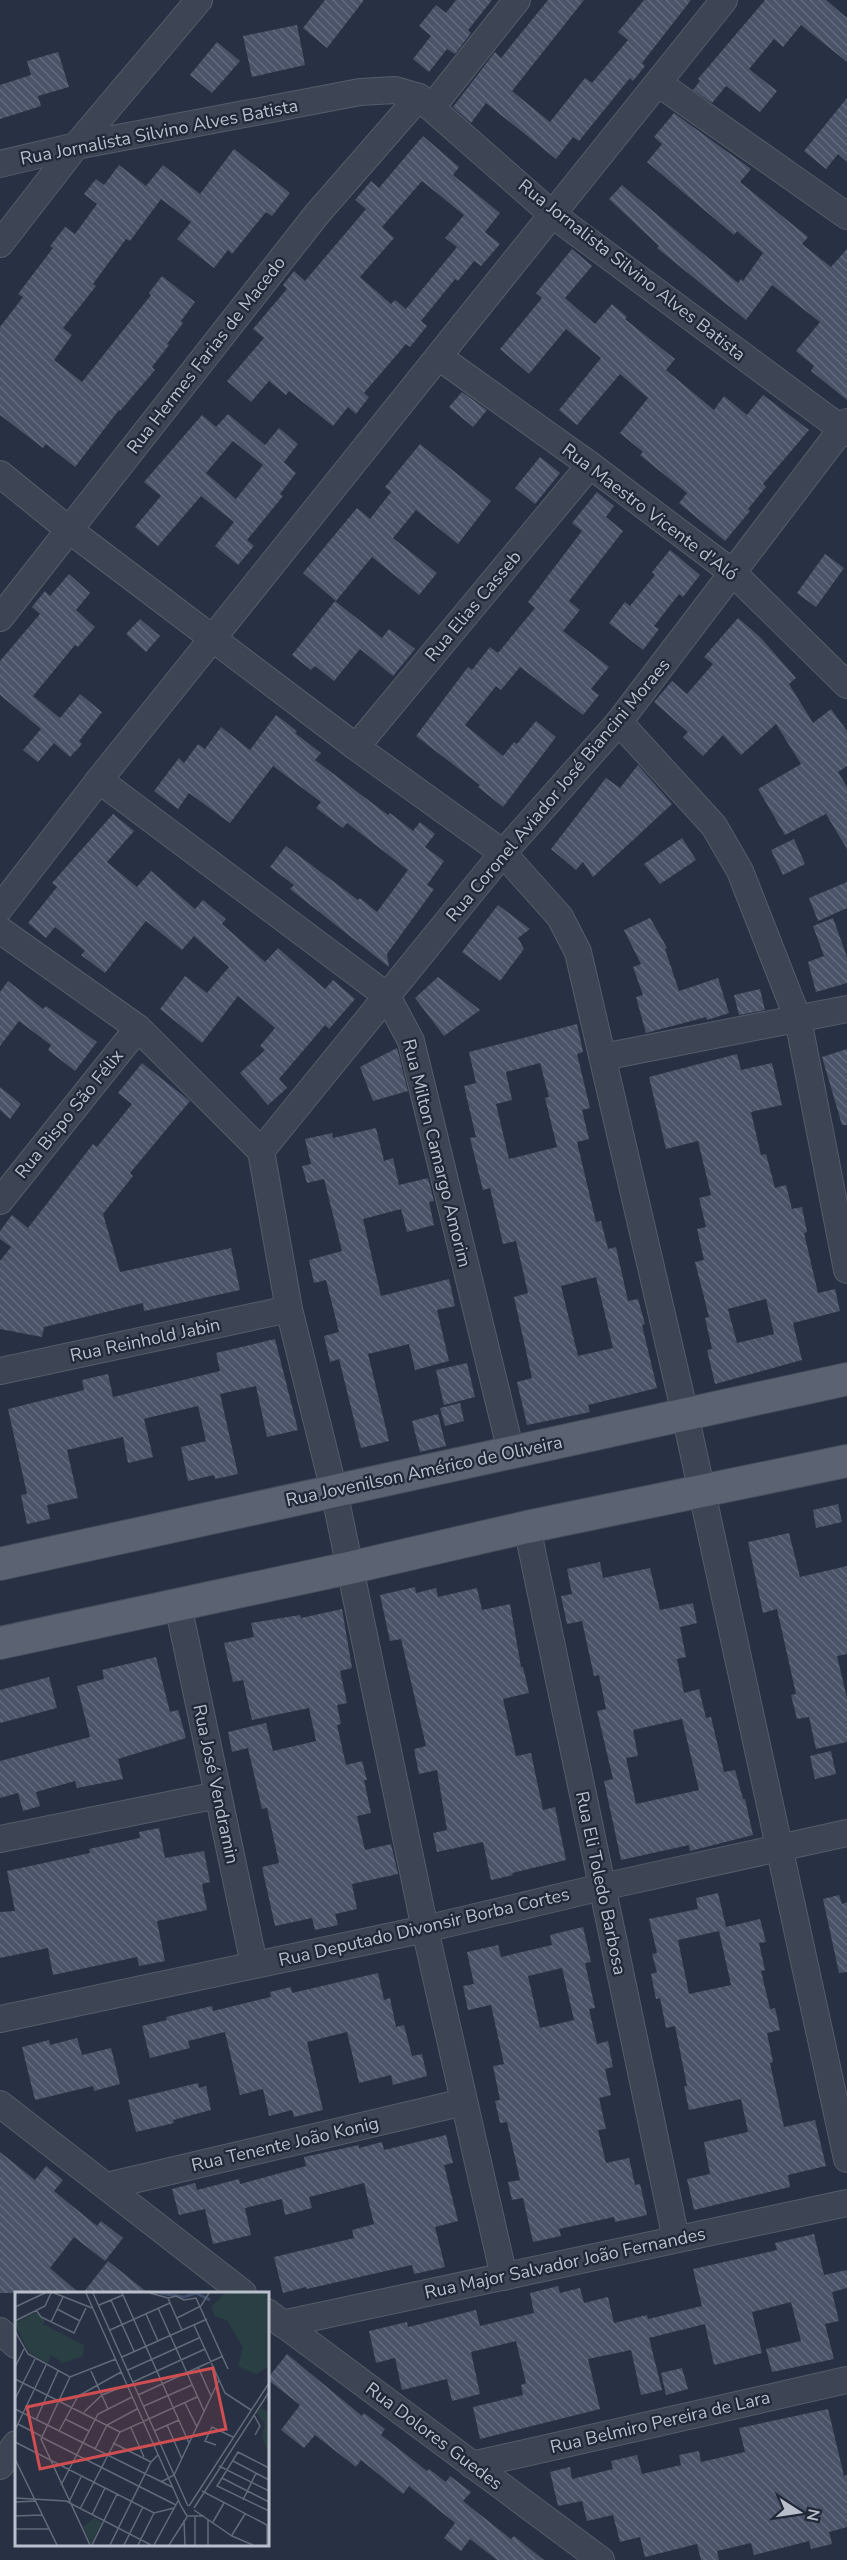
<svg xmlns="http://www.w3.org/2000/svg" width="847" height="2560" viewBox="0 0 847 2560" font-family="'Nunito Sans',sans-serif">
  <style>
    .building { fill: url(#building-back-hatch); fill-rule: evenodd }
    .lines { fill: none; stroke-linecap: round; stroke-linejoin: round }
    .minor-casing { stroke: #555c6a; stroke-width: 28 }
    .major-casing { stroke: #464d5c; stroke-width: 34 }
    .minor { stroke: #3d4453; stroke-width: 26 }
    .major { stroke: #5b6372; stroke-width: 32 }
    .labels { text-anchor: middle; stroke-width: 4.5; stroke-linejoin: round; paint-order: stroke }
    .street-label { font-size: 18px; fill: #babfcc; stroke: #212938 }
    .inset-river { fill: none; stroke: #3f4d6b; stroke-width: 3 }
    .inset-road { fill: none; stroke: #626a7a; stroke-width: 1.5 }
    .view { fill: #cf4e51; fill-opacity: 0.15; stroke: #cf4e51; stroke-width: 3 }
    .inset-edge { fill: none; stroke: #babfcc; stroke-width: 3 }
  </style>
  <defs>
    <pattern id="building-back-hatch" width="6" height="6" patternUnits="userSpaceOnUse" patternTransform="scale(1.5)"><rect width="6" height="6" fill="#4a5367"/><path d="M-1 5l2 2M0 0l6 6M5-1l2 2" fill="none" stroke="#626a7c"/></pattern>
  </defs>
  <rect width="100%" height="100%" fill="#283143"/>
  <g class="building">
    <polygon points="325,0 364,0 327,48 303,28"/>
    <polygon points="456,0 492,0 468,30 471,33 455,54 447,49 429,72 413,59 431,36 419,26 436,5 446,13"/>
    <polygon points="548,0 584,0 512,91 550,122 585,78 592,83 628,40 618,32 644,0 691,0 642,63 645,66 633,81 630,78 579,141 573,137 556,159 486,103 471,123 453,107 495,52 501,58"/>
    <polygon points="765,0 826,0 847,18 847,62 801,25 783,47 774,39 749,69 777,91 760,112 726,86 712,103 693,90 700,81 698,79"/>
    <polygon points="297,25 305,65 252,77 243,36"/>
    <polygon points="217,42 240,61 212,93 190,75"/>
    <polygon points="58,52 69,87 38,96 41,106 0,119 0,85 31,75 27,61"/>
    <polygon points="847,98 847,162 838,154 826,169 804,151"/>
    <polygon points="674,113 751,169 740,182 808,237 802,244 831,267 847,249 847,400 811,371 814,366 796,351 820,322 772,285 746,320 657,248 659,246 609,199 622,185 738,283 741,279 743,281 763,253 737,231 734,235 647,162 662,144 654,137"/>
    <path d="M423 136 459 167 453 175 500 213 485 232 500 244 481 266 474 261 458 281 455 279 421 321 427 326 410 347 406 344 364 393 369 397 356 414 348 407 333 426 289 391 286 395 269 381 251 402 227 381 264 338 253 329 287 289 283 285 294 271 305 281 366 209 355 200 371 181 379 188ZM422 181 464 215 445 238 457 247 406 309 395 300 391 304 360 277 394 238 382 227Z"/>
    <polygon points="234,149 290,193 272,216 266,212 232,254 228,250 214,268 177,239 191,222 161,199 130,241 126,239 93,284 96,286 63,328 72,335 54,360 82,382 151,295 149,293 162,276 195,302 181,321 183,323 167,344 169,345 152,367 155,370 120,411 119,410 75,467 46,444 43,448 0,415 0,327 23,297 18,294 53,248 50,246 65,227 75,234 97,204 84,194 96,179 104,185 119,165 146,186 163,165 200,194"/>
    <polygon points="572,249 592,266 565,298 595,324 612,304 627,317 625,319 675,359 666,370 714,410 724,396 747,415 763,395 809,430 763,484 766,487 748,509 750,511 725,541 679,503 687,493 640,455 643,452 620,433 648,398 620,374 577,425 559,410 601,358 566,329 529,374 500,349 542,298 536,293"/>
    <polygon points="462,392 487,410 473,427 449,407"/>
    <path d="M228 414 265 445 279 428 298 444 284 462 296 473 280 494 283 496 247 540 254 546 238 565 215 546 234 522 201 496 158 546 135 527 161 496 144 482 202 415 216 427ZM233 441 263 465 236 499 206 473Z"/>
    <polygon points="420,444 491,501 458,544 416,510 393,538 437,573 419,595 372,557 336,601 303,573 357,508 370,519 391,492 385,487"/>
    <polygon points="540,457 560,473 535,504 515,488"/>
    <polygon points="597,492 614,506 606,517 623,531 569,601 580,610 563,631 609,667 591,689 599,695 583,715 520,667 501,690 496,686 465,725 503,756 514,742 517,744 536,721 556,737 503,807 478,787 480,785 416,736 468,667 472,670 490,647 498,653 535,608 528,602 582,531 572,523"/>
    <polygon points="670,550 700,575 683,597 679,594 654,626 659,629 643,650 609,623 625,602 630,606 655,575 652,572"/>
    <polygon points="825,554 844,568 816,607 797,593"/>
    <polygon points="69,574 90,593 76,610 95,627 78,647 75,645 33,696 60,718 80,694 102,712 79,741 82,744 70,757 54,743 38,762 23,750 41,729 0,695 0,661 40,614 32,607 45,591 50,596"/>
    <polygon points="335,601 382,638 389,629 415,649 393,676 360,649 334,681 315,666 311,670 292,655"/>
    <polygon points="738,618 760,637 796,678 789,684 813,723 831,709 847,731 847,766 838,772 847,787 847,849 826,814 785,835 758,789 801,764 776,724 741,755 723,735 703,756 683,737 688,732 654,702 672,681 687,694 713,664 704,657"/>
    <polygon points="140,619 160,636 146,652 126,634"/>
    <polygon points="276,715 297,731 295,733 321,753 315,760 388,815 390,813 413,831 420,822 435,834 425,847 444,861 427,885 434,889 387,954 389,967 290,889 294,885 270,867 286,846 358,900 360,898 377,912 408,870 347,823 343,828 316,808 321,802 273,766 230,823 189,793 178,809 154,791 179,758 184,763 198,744 205,749 221,727 250,750"/>
    <polygon points="638,765 672,804 593,877 583,862 576,870 551,849 606,778 620,788"/>
    <polygon points="113,814 134,831 107,862 137,887 151,871 195,909 203,900 226,919 222,924 265,962 278,948 325,989 333,980 355,999 329,1029 325,1025 279,1079 287,1088 268,1105 240,1073 265,1050 260,1046 275,1028 238,996 202,1043 160,1009 185,976 207,993 229,967 194,936 182,950 146,921 105,973 81,955 85,951 55,927 46,938 28,923 57,887 52,883"/>
    <polygon points="682,838 696,860 660,884 644,864"/>
    <polygon points="794,839 805,864 783,875 771,850"/>
    <polygon points="847,882 847,908 818,921 809,898"/>
    <polygon points="498,905 530,929 518,938 524,949 500,981 462,952"/>
    <polygon points="650,918 667,948 665,949 679,991 718,978 729,1013 707,1020 706,1017 646,1033 636,997 643,995 633,967 641,964 624,930"/>
    <polygon points="833,918 847,957 847,983 816,992 808,962 824,956 813,926"/>
    <polygon points="438,977 480,1010 444,1036 415,998"/>
    <polygon points="8,981 43,1009 46,1006 97,1042 75,1071 48,1050 51,1045 19,1021 0,1046 0,992"/>
    <polygon points="760,989 765,1010 739,1015 734,995"/>
    <path d="M577 1024 583 1052 577 1054 590 1108 582 1110 589 1139 577 1142 596 1222 601 1221 608 1249 616 1247 628 1301 638 1299 645 1324 642 1325 657 1388 588 1405 590 1412 527 1425 517 1382 532 1378 514 1297 528 1293 516 1241 503 1244 490 1188 483 1190 470 1138 476 1137 464 1086 476 1083 469 1052ZM540 1063 549 1097 545 1098 557 1147 509 1159 496 1104 512 1100 506 1072ZM596 1277 613 1348 578 1356 561 1286Z"/>
    <polygon points="397,1048 402,1067 399,1069 402,1068 408,1091 373,1101 360,1067"/>
    <polygon points="847,1049 847,1125 842,1125 822,1057"/>
    <path d="M737 1054 741 1070 772 1063 782 1105 751 1112 761 1155 766 1154 775 1188 786 1185 792 1209 802 1207 807 1232 804 1233 818 1293 835 1289 840 1311 793 1323 802 1360 715 1384 707 1350 712 1349 705 1318 709 1317 695 1262 704 1260 697 1229 706 1227 699 1198 711 1195 698 1141 666 1149 649 1077ZM766 1299 774 1334 737 1343 728 1309Z"/>
    <polygon points="142,1063 190,1101 130,1173 133,1176 103,1214 120,1272 231,1248 240,1290 144,1311 143,1303 44,1327 42,1337 0,1329 0,1261 11,1247 0,1239 0,1231 12,1215 28,1228 93,1144 97,1147 132,1104 118,1093"/>
    <polygon points="0,1087 21,1104 10,1119 0,1110"/>
    <polygon points="376,1128 384,1161 393,1158 399,1185 428,1178 434,1201 429,1202 434,1225 407,1232 401,1209 363,1219 381,1296 449,1279 455,1306 437,1310 449,1361 415,1370 409,1344 368,1354 389,1441 361,1448 339,1359 330,1362 324,1336 339,1332 326,1280 314,1283 309,1260 342,1251 324,1179 307,1183 302,1166 311,1164 305,1139 332,1133 333,1138"/>
    <polygon points="275,1339 298,1430 267,1437 256,1386 220,1394 238,1474 215,1479 214,1475 188,1481 181,1447 206,1441 198,1406 147,1418 144,1419 153,1457 128,1463 123,1437 67,1450 78,1498 47,1505 50,1519 27,1524 21,1495 27,1494 8,1409 84,1390 82,1380 108,1374 113,1397 220,1371 216,1353"/>
    <polygon points="467,1363 475,1397 444,1405 436,1370"/>
    <polygon points="460,1403 464,1421 445,1426 440,1408"/>
    <polygon points="438,1414 446,1446 420,1452 412,1421"/>
    <polygon points="838,1504 842,1522 816,1528 813,1510"/>
    <polygon points="789,1533 800,1577 847,1566 847,1654 837,1656 847,1698 847,1742 816,1749 809,1717 797,1719 791,1695 796,1694 777,1609 763,1613 748,1542"/>
    <path d="M600 1562 603 1578 650 1568 660 1610 693 1603 697 1623 680 1627 686 1657 677 1659 684 1693 699 1689 706 1718 711 1717 724 1772 735 1770 743 1799H745L753 1835 690 1851 689 1845 621 1860 604 1781 613 1779 597 1711 606 1709 599 1675 594 1676 582 1621 567 1624 561 1596 572 1594 567 1569ZM682 1719 699 1790 636 1804 626 1758 638 1756 633 1730Z"/>
    <polygon points="415,1587 416,1593 436,1588 438,1597 477,1588 482,1610 510,1604 521,1667 523,1667 529,1693 503,1699 516,1756 531,1753 543,1810 555,1807 566,1860 512,1873 513,1875 491,1880 483,1842 437,1852 433,1833 447,1830 437,1770 419,1774 414,1749 426,1746 401,1639 390,1641 380,1595"/>
    <polygon points="342,1609 352,1668 340,1671 347,1703 337,1705 341,1724 337,1725 346,1765 362,1761 367,1780 364,1780 371,1813 357,1816 365,1850 391,1844 398,1874 352,1884 357,1909 335,1914 338,1925 315,1930 312,1918 275,1926 262,1867 279,1863 267,1808 262,1809 248,1748 232,1752 228,1732 266,1723 273,1751 316,1741 309,1708 252,1720 243,1680 233,1682 224,1643 254,1637 251,1623 300,1615 301,1618"/>
    <polygon points="156,1657 170,1712 178,1710 186,1738 118,1759 123,1779 77,1788 75,1781 36,1792 40,1806 23,1811 18,1793 0,1798 0,1761 90,1737 77,1686 104,1679 102,1670"/>
    <polygon points="49,1677 57,1708 0,1723 0,1690"/>
    <polygon points="831,1751 836,1774 815,1779 810,1756"/>
    <polygon points="159,1828 165,1858 204,1851 210,1882 202,1884 207,1910 157,1921 165,1961 139,1966 137,1957 53,1975 48,1948 0,1958 0,1912 15,1911 7,1871 90,1853 89,1849 140,1838 139,1832"/>
    <path d="M718 1893 726 1927 760 1919 766 1942 759 1943 765 1970 761 1971 770 2009 775 2008 780 2030 767 2033 773 2062 770 2063 784 2127 815 2120 826 2166 788 2175 790 2187 694 2210 687 2179 710 2174 704 2142 748 2132 741 2099 689 2110 684 2086H687L675 2026 666 2028 660 1998 656 1999 651 1974 657 1972 652 1954 657 1953 649 1919 698 1909 696 1898ZM719 1931 731 1985 689 1994 678 1940Z"/>
    <polygon points="839,1895 842,1904 847,1902 847,1972 839,1973 823,1899"/>
    <path d="M583 1927 591 1962 585 1963 595 2008 589 2009 597 2044 608 2041 613 2067 605 2069 611 2095 599 2098 606 2129 598 2130 606 2163 629 2158 635 2185 640 2184 647 2215 615 2222 614 2217 559 2229 561 2236 533 2242 523 2198 512 2200 508 2182 520 2180 507 2122 500 2123 495 2101 500 2100 493 2066 504 2064 491 2005 468 2010 463 1986 474 1984 467 1952 498 1945 501 1957 552 1945 550 1935ZM562 1968 574 2020 540 2028 528 1976Z"/>
    <polygon points="378,1973 384,2000 390,1998 396,2027 404,2025 412,2056 422,2054 427,2076 393,2085 391,2075 359,2083 347,2032 307,2042 323,2110 294,2117 292,2110 269,2116 263,2089 240,2095 225,2032 188,2041 190,2048 150,2058 142,2026 167,2020 166,2017 212,2006 213,2011 271,1997 270,1992 291,1987 292,1993"/>
    <polygon points="77,2038 82,2055 111,2048 120,2084 94,2091 93,2086 35,2100 22,2047 49,2040 50,2045"/>
    <polygon points="198,2083 199,2088 206,2086 211,2110 173,2120 174,2123 136,2132 128,2100"/>
    <polygon points="446,2135 453,2163 444,2165 458,2221 435,2227 445,2267 414,2274 412,2265 307,2289 306,2287 283,2293 274,2257 354,2238 352,2230 374,2224 364,2183 309,2197 312,2208 285,2215 282,2199 245,2208 251,2235 213,2244 205,2209 179,2215 172,2189 195,2183 197,2190 239,2179 240,2184 306,2166 304,2157 327,2152 359,2145 359,2148 382,2142 384,2150"/>
    <polygon points="0,2152 35,2180 46,2166 63,2180 54,2191 97,2226 101,2221 123,2238 105,2261 74,2237 50,2268 79,2293 0,2293"/>
    <polygon points="814,2234 824,2275 847,2270 847,2288 832,2292 839,2321 825,2324 834,2359 772,2372 766,2349 801,2341 791,2302 752,2312 762,2353 714,2365 705,2324 649,2338 662,2390 641,2395 631,2350 588,2359 600,2409 480,2439 473,2407 523,2395 521,2385 526,2383 516,2341 471,2352 480,2394 452,2401 447,2379 402,2390 395,2358 376,2363 369,2331 407,2322 408,2327 476,2310 480,2326 534,2313 530,2293 558,2286 560,2293 580,2288 584,2303 608,2297 614,2323 647,2315 648,2319 702,2306 693,2269 777,2250 775,2243"/>
    <polygon points="108,2261 148,2293 83,2293"/>
    <polygon points="287,2354 362,2416 364,2413 385,2429 381,2435 427,2471 429,2469 446,2482 450,2476 471,2492 463,2501 511,2539 514,2536 544,2560 497,2560 470,2539 461,2551 444,2538 455,2523 409,2486 403,2494 361,2460 356,2467 315,2435 304,2448 281,2430 300,2405 267,2379"/>
    <polygon points="682,2368 688,2389 666,2395 661,2373"/>
    <polygon points="828,2409 844,2476 847,2475 847,2527 829,2532 832,2544 811,2549 809,2541 754,2555 751,2543 717,2551 719,2560 701,2560 697,2544 645,2557 640,2537 620,2542 613,2515 587,2521 582,2501 558,2506 550,2472 570,2467 572,2479 613,2469 611,2461 637,2455 642,2474 681,2465 679,2455 699,2451 701,2462 745,2452 739,2428"/>
  </g>
  <g class="lines">
    <g class="minor-casing">
      <g id="minor">
        <polyline points="658,83 847,216"/>
        <polyline points="432,107 517,0"/>
        <polyline points="0,164 76,146 360,92 395,90 419,97 553,215 847,433"/>
        <polyline points="0,244 76,146 199,0"/>
        <polyline points="439,357 590,465 733,573 847,685"/>
        <polyline points="0,474 68,529 356,747 503,853 560,917 578,952 685,1414 847,2159"/>
        <polyline points="0,618 317,214 419,97"/>
        <polyline points="619,722 714,826 740,871 798,1019 847,1270"/>
        <polyline points="356,747 590,465"/>
        <polyline points="99,780 387,996 411,1041 511,1452"/>
        <polyline points="0,908 99,780 724,0"/>
        <polyline points="0,930 138,1028 261,1151 289,1309 334,1491 425,1929 504,2277"/>
        <polyline points="603,1057 847,1009"/>
        <polyline points="261,1151 503,853 619,722 847,422"/>
        <polyline points="0,1201 138,1028"/>
        <polyline points="0,1371 289,1309"/>
        <polyline points="527,1527 676,2239"/>
        <polyline points="178,1605 254,1964"/>
        <polyline points="0,1839 218,1795"/>
        <polyline points="0,2019 425,1929 602,1887 847,1833"/>
        <polyline points="0,2104 243,2293"/>
        <polyline points="107,2186 464,2102"/>
        <polyline points="267,2312 601,2560"/>
        <polyline points="282,2324 847,2203"/>
        <polyline points="0,2331 16,2345"/>
        <polyline points="472,2465 847,2380"/>
        <polyline points="0,2466 16,2444"/>
      </g>
    </g>
    <g class="major-casing">
      <g id="major">
        <polyline points="0,1564 847,1379"/>
        <polyline points="0,1643 349,1568 527,1527 847,1461"/>
      </g>
    </g>
    <use href="#minor" class="minor"/>
    <use href="#major" class="major"/>
  </g>
  <g class="labels">
    <g class="street-label">
      <text transform="translate(159 132) rotate(-11)" y="6">Rua Jornalista Silvino Alves Batista</text>
      <text transform="translate(632 270) rotate(38)" y="6">Rua Jornalista Silvino Alves Batista</text>
      <text transform="translate(206 355) rotate(-52)" y="6">Rua Hermes Farias de Macedo</text>
      <text transform="translate(650 512) rotate(37)" y="6">Rua Maestro Vicente d'Aló</text>
      <text transform="translate(473 606) rotate(-50)" y="6">Rua Elias Casseb</text>
      <text transform="translate(558 790) rotate(-50)" y="6">Rua Coronel Aviador José Biancini Moraes</text>
      <text transform="translate(69 1114) rotate(-51)" y="6">Rua Bispo São Félix</text>
      <text transform="translate(437 1153) rotate(76)" y="6">Rua Milton Camargo Amorim</text>
      <text transform="translate(145 1340) rotate(-12)" y="6">Rua Reinhold Jabin</text>
      <text transform="translate(424 1471) rotate(-12)" y="6">Rua Jovenilson Américo de Oliveira</text>
      <text transform="translate(216 1784) rotate(78)" y="6">Rua José Vendramin</text>
      <text transform="translate(601 1883) rotate(78)" y="6">Rua Eli Toledo Barbosa</text>
      <text transform="translate(424 1927) rotate(-13)" y="6">Rua Deputado Divonsir Borba Cortes</text>
      <text transform="translate(285 2144) rotate(-13)" y="6">Rua Tenente João Konig</text>
      <text transform="translate(565 2263) rotate(-12)" y="6">Rua Major Salvador João Fernandes</text>
      <text transform="translate(660 2422) rotate(-13)" y="6">Rua Belmiro Pereira de Lara</text>
      <text transform="translate(434 2436) rotate(37)" y="6">Rua Dolores Guedes</text>
    </g>
  </g>
  <g transform="translate(15 2292)">
    <rect width="254" height="254" fill="#283143"/>
    <path d="M210 1H253V75L241 82 223 74 228 56 213 29 200 24 196 15ZM245 116 253 119V160L247 144 250 132 242 121Z" fill="#2a3f44"/>
    <path d="M21 20 30 28 28 32 69 53 68 64 48 71 36 63 33 71 14 61 0 31ZM79 226 87 230 76 252 68 235Z" fill="#2a3f44"/>
    <path d="M30 42 42 48 31 70 19 63Z" fill="#2a3f44"/>
    <path class="inset-river" d="M145 1 169 5 181 1 195 8"/>
    <path class="inset-road" d="M39 1 77 16M71 1 166 214 172 224H189M78 1 173 214M107 1 174 151M135 1 153 6M96 8 119 59M155 11 153 6 161 4 169 8 181 6 213 77M155 11 167 38M84 13 108 3M0 15 30 1M143 16 189 119M42 17 65 29M21 18 26 25 59 41 71 16M131 22 143 49M162 26 186 14 194 1M0 29 30 14 36 1M36 30 48 5M179 33 210 101 236 118M95 38 155 11M0 39 13 62 55 85 101 67M107 65 192 27M0 75 9 57M183 75 196 104M113 78 184 46M76 79 93 117M55 85 26 147 75 253M0 87 105 140M118 90 190 57M123 103 208 64M0 107 20 67M170 111 182 135M129 114 177 93M0 117 157 195M69 120 87 103 112 93M239 123 245 134 240 143M50 127 74 139M21 128 43 79M3 132 26 144M152 133 167 167M116 136 129 165M0 138 31 73M44 139 63 104 106 80M139 139 164 128M26 145 161 213M0 150 139 221 159 216M98 151 136 170M201 153 190 149 197 135 218 145M80 157 92 133 122 117M0 167 42 253M218 169 254 188M204 174 254 199M254 176 223 160 202 194 254 219M207 186 254 210M146 190 159 183 204 88M46 193 83 122 117 105M187 199 252 233V253M0 206 51 209 136 253M228 208 241 181M0 210 21 209M54 210 66 185M174 214 254 91M179 216 254 100M65 217 105 140 182 105M179 218 217 244 238 253M77 223 90 196M0 224 27 223M180 225V253M169 228 170 253M198 230 209 211M0 237H34M217 243 230 222M77 253 102 202M95 253 136 170 143 163M109 253 128 215M123 253 139 221M139 253 163 209M154 253 172 225M193 253V228"/>
    <path class="view" d="M198 76 211 137 25 177 12 115Z"/>
    <rect width="254" height="254" class="inset-edge"/>
  </g>
  <g transform="translate(799 2512) rotate(102)" stroke="#212938" stroke-width="4.5" paint-order="stroke">
  <path d="M0-4.5L10 22L0 15L-10 22Z" fill="#babfcc"/>
  <text y="-9" font-size="16" font-weight="bold" text-anchor="middle" fill="#babfcc">N</text>
  </g>
</svg>
